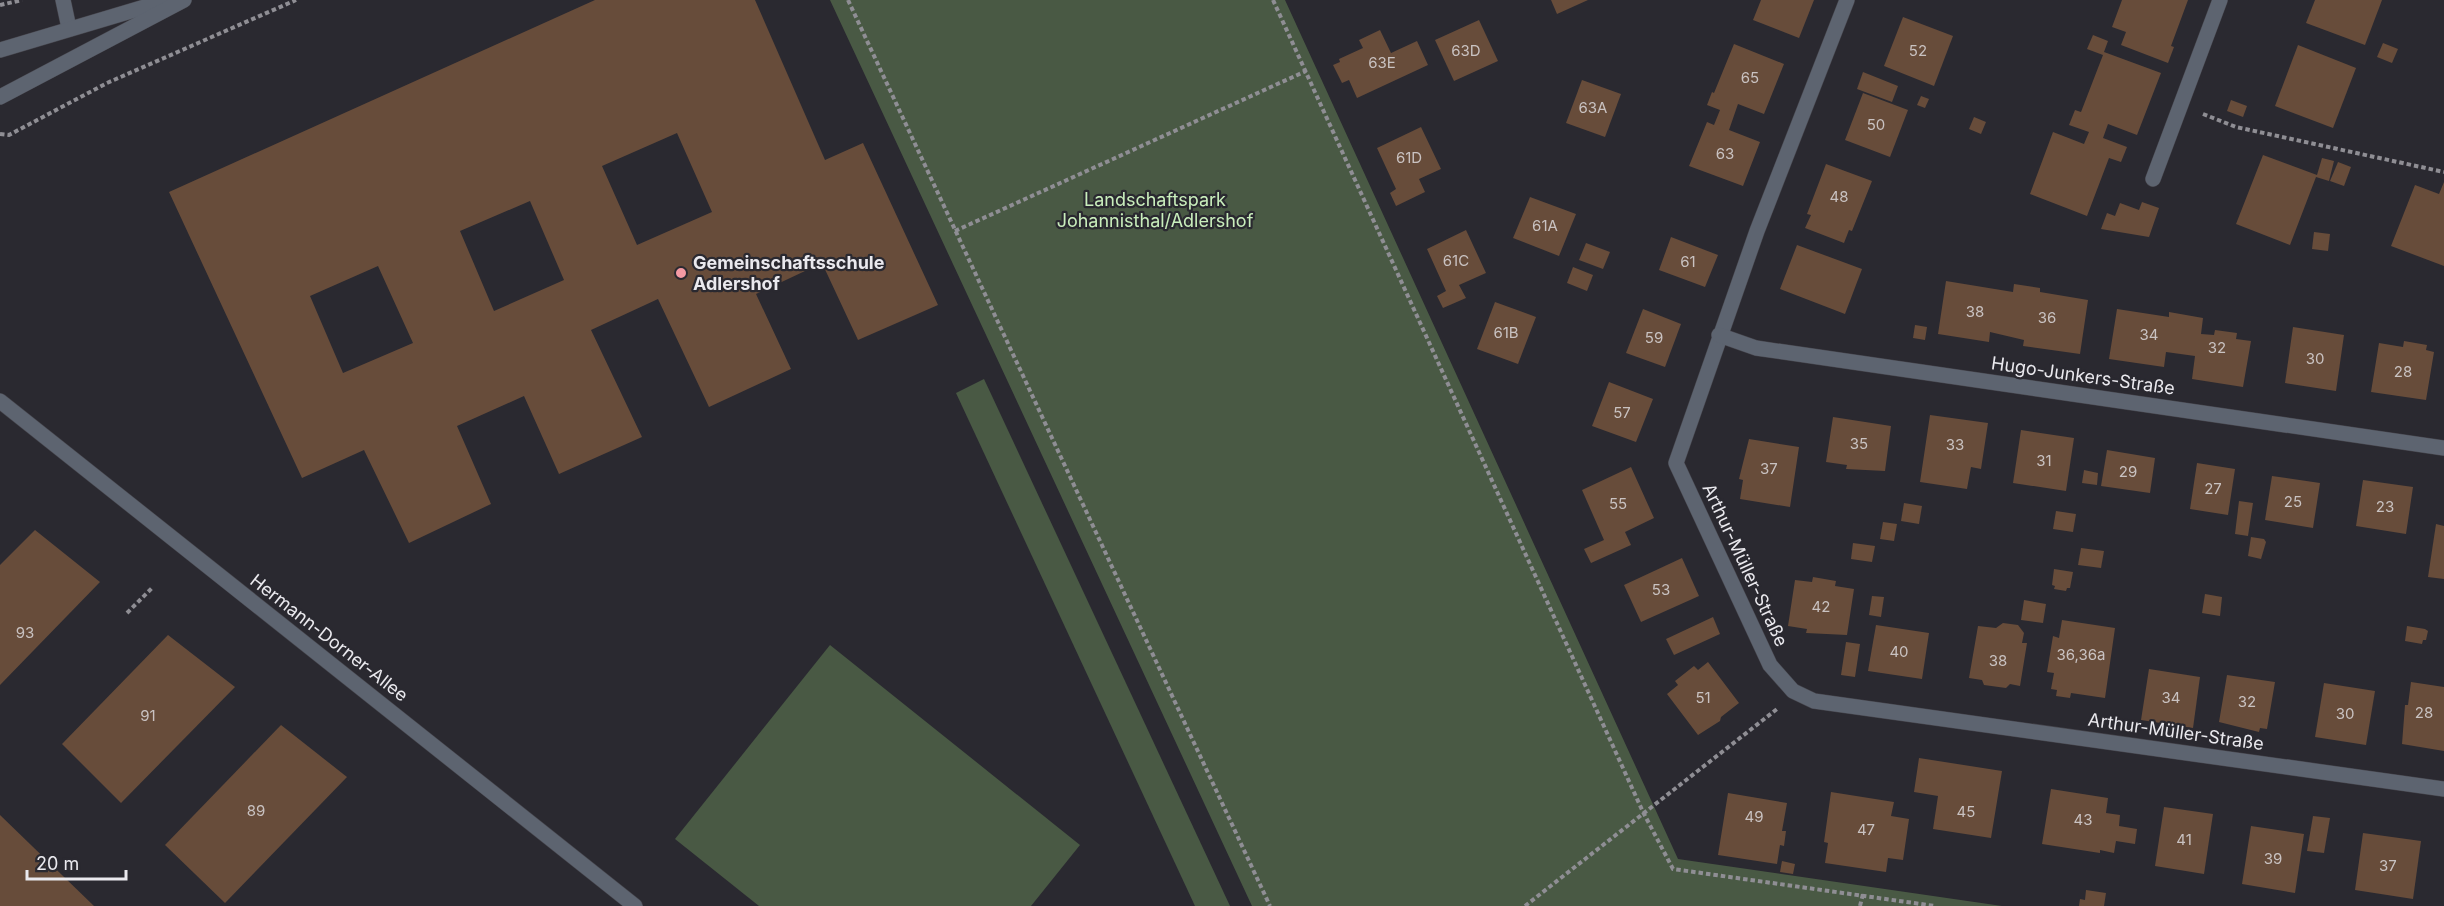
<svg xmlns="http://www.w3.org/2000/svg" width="2444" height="906" viewBox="0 0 2444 906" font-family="Inter,sans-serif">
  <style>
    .green { fill: #495944 }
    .building { fill: #674c3a; fill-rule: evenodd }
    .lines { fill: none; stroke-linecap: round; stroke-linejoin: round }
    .minor-casing { stroke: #45444b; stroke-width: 16 }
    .path { stroke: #8f8e94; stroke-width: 4; stroke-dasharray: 4.5 3; stroke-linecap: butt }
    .minor { stroke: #5d6470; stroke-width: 15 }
    .poi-dot { fill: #f49aa3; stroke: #2a2930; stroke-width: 2 }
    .labels { text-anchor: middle; stroke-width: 4.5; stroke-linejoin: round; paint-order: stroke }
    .number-label { font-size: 15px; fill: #c9c2c1 }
    .park-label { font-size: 18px; fill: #c9eebc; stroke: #2a2930 }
    .poi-label { font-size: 18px; font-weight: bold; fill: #eae9ee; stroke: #2a2930; text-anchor: start }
    .street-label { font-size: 18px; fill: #eae9ee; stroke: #2a2930 }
  </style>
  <rect width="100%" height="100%" fill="#2a2930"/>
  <g class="green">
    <polygon points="830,0 1285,0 1678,859 2002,906 1252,906"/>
    <polygon points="984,379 1230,906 1195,906 956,393"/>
    <polygon points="830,645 1080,845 1031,906 759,906 675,839"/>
  </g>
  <g class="building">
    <path d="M595 0H755L825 160 863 143 938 305 858 340 822 263 756 294 791 369 709 407 658 299 591 330 642 437 559 474 524 396 457 426 491 504 409 543 364 450 302 478 169 192ZM677 133 712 212 637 245 602 166ZM530 201 564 280 494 311 460 231ZM378 266 413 343 343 373 310 296Z"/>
    <polygon points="1551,0 1588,0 1557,14"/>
    <polygon points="1761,0 1814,0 1799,38 1753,20"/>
    <polygon points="2122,0 2188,0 2171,46 2174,47 2168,63 2121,45 2126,32 2112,27"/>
    <polygon points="2315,0 2382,0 2365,45 2306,23"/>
    <polygon points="1903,17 1953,36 1934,86 1884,66"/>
    <polygon points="1479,20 1498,61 1454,81 1435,40"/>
    <polygon points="1380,30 1391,53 1417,41 1428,65 1357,98 1349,80 1342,83 1333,65 1340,62 1339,59 1363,48 1359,40"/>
    <polygon points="2093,35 2108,41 2104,52 2161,73 2137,135 2108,124 2103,138 2127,147 2121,162 2109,158 2087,216 2030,194 2053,132 2084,144 2089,132 2069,125 2075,110 2081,112 2103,55 2087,49"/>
    <polygon points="2383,43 2398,49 2392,63 2377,57"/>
    <polygon points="1734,44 1784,64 1764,114 1738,104 1729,130 1760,142 1743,186 1689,166 1707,122 1714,125 1720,110 1707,105 1712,92 1714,93"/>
    <polygon points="2298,45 2356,68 2333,128 2275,106"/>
    <polygon points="1863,72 1898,86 1892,102 1857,89"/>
    <polygon points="1582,80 1621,94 1605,137 1566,123"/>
    <polygon points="1863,93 1908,110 1890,157 1845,140"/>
    <polygon points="1921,96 1929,99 1925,108 1917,105"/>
    <polygon points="2231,100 2247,106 2243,117 2227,111"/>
    <polygon points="1974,117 1986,122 1981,134 1969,129"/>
    <polygon points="1421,127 1441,169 1419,179 1425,192 1396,206 1390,193 1396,189 1377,148"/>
    <polygon points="2263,155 2317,175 2322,158 2334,161 2329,181 2316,177 2290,245 2236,224"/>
    <polygon points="2338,162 2351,167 2344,186 2330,181"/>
    <polygon points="1826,164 1872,181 1852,231 1849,230 1844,243 1805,228 1811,215 1807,214"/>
    <polygon points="2444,182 2444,266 2391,246 2415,185 2439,194"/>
    <polygon points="1530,197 1576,214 1559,256 1513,238"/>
    <polygon points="2142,202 2159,208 2149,237 2101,229 2107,213 2115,216 2120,203 2139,210"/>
    <polygon points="1466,230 1486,273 1459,285 1466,298 1443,308 1437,296 1446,291 1427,249"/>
    <polygon points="2314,232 2330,234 2328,251 2312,249"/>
    <polygon points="1671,237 1718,255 1705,287 1659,270"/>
    <polygon points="1586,243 1610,252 1603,269 1579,260"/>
    <polygon points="1797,245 1862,269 1845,314 1780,289"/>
    <polygon points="1573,267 1593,275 1587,291 1567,283"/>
    <polygon points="1946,281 2013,292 2014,284 2040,288 2040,292 2088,300 2080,354 2023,346 2024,340 1990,332 1989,342 1938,334"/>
    <polygon points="1495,302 1536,317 1518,364 1477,349"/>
    <polygon points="1643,309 1681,324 1665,367 1626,353"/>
    <polygon points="2117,309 2169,317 2169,312 2203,318 2201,334 2214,335 2215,330 2237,333 2236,339 2251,341 2243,387 2192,379 2195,356 2166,352 2164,367 2109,359"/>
    <polygon points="1915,325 1927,327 1925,340 1913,338"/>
    <polygon points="2293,327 2344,335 2336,391 2285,383"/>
    <polygon points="2404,341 2427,345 2426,350 2434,352 2426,400 2371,392 2379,343 2403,347"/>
    <polygon points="1609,382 1653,399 1636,442 1592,426"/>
    <polygon points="1930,415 1988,423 1981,469 1971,467 1967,489 1920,482"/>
    <polygon points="1833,417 1891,426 1885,471 1846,469 1847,465 1826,462"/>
    <polygon points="2021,430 2074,438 2066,491 2013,483"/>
    <polygon points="1749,439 1799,447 1790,507 1740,499 1743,480 1739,479"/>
    <polygon points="2107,450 2155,458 2150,493 2101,486"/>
    <polygon points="2197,463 2235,469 2228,515 2190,509"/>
    <polygon points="1631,467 1654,518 1625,532 1631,545 1591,563 1584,549 1604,540 1582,490"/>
    <polygon points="2084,470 2098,473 2097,485 2082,483"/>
    <polygon points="2272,476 2320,483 2313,528 2265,520"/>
    <polygon points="2363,480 2413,487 2406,534 2356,526"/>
    <polygon points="2239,501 2253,503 2248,536 2235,534"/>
    <polygon points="1904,503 1922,506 1919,524 1901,521"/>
    <polygon points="2056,511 2076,514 2073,532 2053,529"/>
    <polygon points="1883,522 1897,524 1894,541 1880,539"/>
    <polygon points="2436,524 2444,526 2444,579 2428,577"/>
    <polygon points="35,530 100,582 0,685 0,565"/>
    <polygon points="2251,537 2264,539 2266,542 2261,559 2248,556"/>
    <polygon points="1853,543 1875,546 1872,562 1851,559"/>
    <polygon points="2081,548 2104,551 2101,568 2078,565"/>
    <polygon points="1682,558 1699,596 1641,622 1624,585"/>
    <polygon points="2054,569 2073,572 2070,588 2067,588 2066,591 2054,589 2055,586 2052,585"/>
    <polygon points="1813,577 1836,581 1835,586 1854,589 1847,635 1806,633 1807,629 1788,626 1795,580 1812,582"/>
    <polygon points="2205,594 2222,597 2220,616 2202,613"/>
    <polygon points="1872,596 1884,597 1881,617 1869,615"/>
    <polygon points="2024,600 2046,604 2043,623 2021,620"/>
    <polygon points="1713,617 1720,634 1674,655 1666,639"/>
    <polygon points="2062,620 2115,628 2105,698 2071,693 2070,698 2056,696 2057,690 2051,689 2054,673 2047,672 2053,636 2059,638"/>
    <polygon points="2003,623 2018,625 2024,633 2022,643 2027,643 2020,686 2010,684 2006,688 1984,685 1982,680 1969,678 1978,626 1996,628"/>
    <polygon points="1876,625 1929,633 1922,679 1868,671"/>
    <polygon points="2407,626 2425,629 2428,631 2426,640 2423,640 2422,644 2405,641"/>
    <polygon points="168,635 235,687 121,803 62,744"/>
    <polygon points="1846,642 1860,644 1855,677 1841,675"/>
    <polygon points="1708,662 1739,703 1721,717 1720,721 1698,735 1667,694 1678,685 1675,681 1694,666 1698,670"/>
    <polygon points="2149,669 2200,677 2193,728 2141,720"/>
    <polygon points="2227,675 2275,682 2267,729 2260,728 2259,732 2219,722"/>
    <polygon points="2411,682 2444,687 2444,751 2402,744 2405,705 2408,705"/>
    <polygon points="2324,683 2375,691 2366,745 2315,737"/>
    <polygon points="281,725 347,777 225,903 165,845"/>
    <polygon points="1919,758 2002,771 1991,838 1933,829 1938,796 1914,792"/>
    <polygon points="2051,789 2108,798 2106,813 2120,815 2119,826 2137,829 2135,844 2116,841 2114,853 2100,850 2100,853 2042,844"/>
    <polygon points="1831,792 1894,802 1891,816 1909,819 1903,860 1888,858 1886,872 1825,863 1828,843 1824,842"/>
    <polygon points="1728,793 1787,803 1782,831 1786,831 1784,846 1780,845 1777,864 1718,855"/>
    <polygon points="2164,807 2213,814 2204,874 2155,866"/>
    <polygon points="0,815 94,906 0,906"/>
    <polygon points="2313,816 2330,818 2324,853 2307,851"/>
    <polygon points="2251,826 2304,834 2295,893 2242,884"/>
    <polygon points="2363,833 2421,841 2413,899 2355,890"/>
    <polygon points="1782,861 1795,864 1793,874 1780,872"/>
    <polygon points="2086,890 2106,893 2104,906 2079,906 2080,899 2085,900"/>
  </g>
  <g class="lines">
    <g class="minor-casing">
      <g id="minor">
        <polyline points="63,0 69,28"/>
        <polyline points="1847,0 1757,231 1676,463 1770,665 1793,691 1814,701 2444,789"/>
        <polyline points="0,50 168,0"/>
        <polyline points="0,97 184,0"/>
        <polyline points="2153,179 2220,0"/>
        <polyline points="1719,335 1756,348 2444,448"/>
        <polyline points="0,401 635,906"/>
      </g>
    </g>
    <g class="path">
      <polyline points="848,0 1270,906"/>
      <polyline points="1273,0 1643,812 1673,869 1935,906"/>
      <polyline points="0,5 22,0"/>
      <polyline points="2203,114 2236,127 2444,172"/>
      <polyline points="0,134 9,135 107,83 296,0"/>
      <polyline points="955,231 1306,71"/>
      <polyline points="127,613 152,588"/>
      <polyline points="1525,906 1777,709"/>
      <polyline points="1860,906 1863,894"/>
    </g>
    <use href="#minor" class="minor"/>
  </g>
  <circle class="poi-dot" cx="681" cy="273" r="6"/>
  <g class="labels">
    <g class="number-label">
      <text x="1466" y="56">63D</text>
      <text x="1918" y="56">52</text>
      <text x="1382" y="68">63E</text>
      <text x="1750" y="83">65</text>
      <text x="1593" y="113">63A</text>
      <text x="1876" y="130">50</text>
      <text x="1725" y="159">63</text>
      <text x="1409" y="163">61D</text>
      <text x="1839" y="202">48</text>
      <text x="1545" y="231">61A</text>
      <text x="1456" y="266">61C</text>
      <text x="1688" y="267">61</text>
      <text x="1975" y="317">38</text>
      <text x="2047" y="323">36</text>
      <text x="1506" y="338">61B</text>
      <text x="2149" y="340">34</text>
      <text x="1654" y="343">59</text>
      <text x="2217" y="353">32</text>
      <text x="2315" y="364">30</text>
      <text x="2403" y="377">28</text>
      <text x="1622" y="418">57</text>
      <text x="1859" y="449">35</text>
      <text x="1955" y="450">33</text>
      <text x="2044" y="466">31</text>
      <text x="1769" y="474">37</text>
      <text x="2128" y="477">29</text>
      <text x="2213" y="494">27</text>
      <text x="2293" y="507">25</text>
      <text x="1618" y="509">55</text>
      <text x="2385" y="512">23</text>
      <text x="1661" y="595">53</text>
      <text x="1821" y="612">42</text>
      <text x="25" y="638">93</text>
      <text x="1899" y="657">40</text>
      <text x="2081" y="660">36,36a</text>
      <text x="1998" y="666">38</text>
      <text x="1703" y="703">51</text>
      <text x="2171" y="703">34</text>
      <text x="2247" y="707">32</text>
      <text x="2424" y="718">28</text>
      <text x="2345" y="719">30</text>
      <text x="148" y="721">91</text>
      <text x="256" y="816">89</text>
      <text x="1966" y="817">45</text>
      <text x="1754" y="822">49</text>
      <text x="2083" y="825">43</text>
      <text x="1866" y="835">47</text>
      <text x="2184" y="845">41</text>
      <text x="2273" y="864">39</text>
      <text x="2388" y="871">37</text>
    </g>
    <g class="park-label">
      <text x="1155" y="206">Landschaftspark<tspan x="1155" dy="21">Johannisthal/Adlershof</tspan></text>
    </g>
    <g class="poi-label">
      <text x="693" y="269">Gemeinschaftsschule<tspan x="693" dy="21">Adlershof</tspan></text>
    </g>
    <g class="street-label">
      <text transform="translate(2083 376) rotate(8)" y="6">Hugo-Junkers-Straße</text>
      <text transform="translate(1745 565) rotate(65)" y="6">Arthur-Müller-Straße</text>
      <text transform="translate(329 638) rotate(38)" y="6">Hermann-Dorner-Allee</text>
      <text transform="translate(2176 732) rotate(8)" y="6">Arthur-Müller-Straße</text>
    </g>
  </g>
  <path d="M27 870v9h99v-9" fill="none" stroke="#eae9ee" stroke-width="3"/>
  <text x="36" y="870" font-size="18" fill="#eae9ee" stroke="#2a2930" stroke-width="4.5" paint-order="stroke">20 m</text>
</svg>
